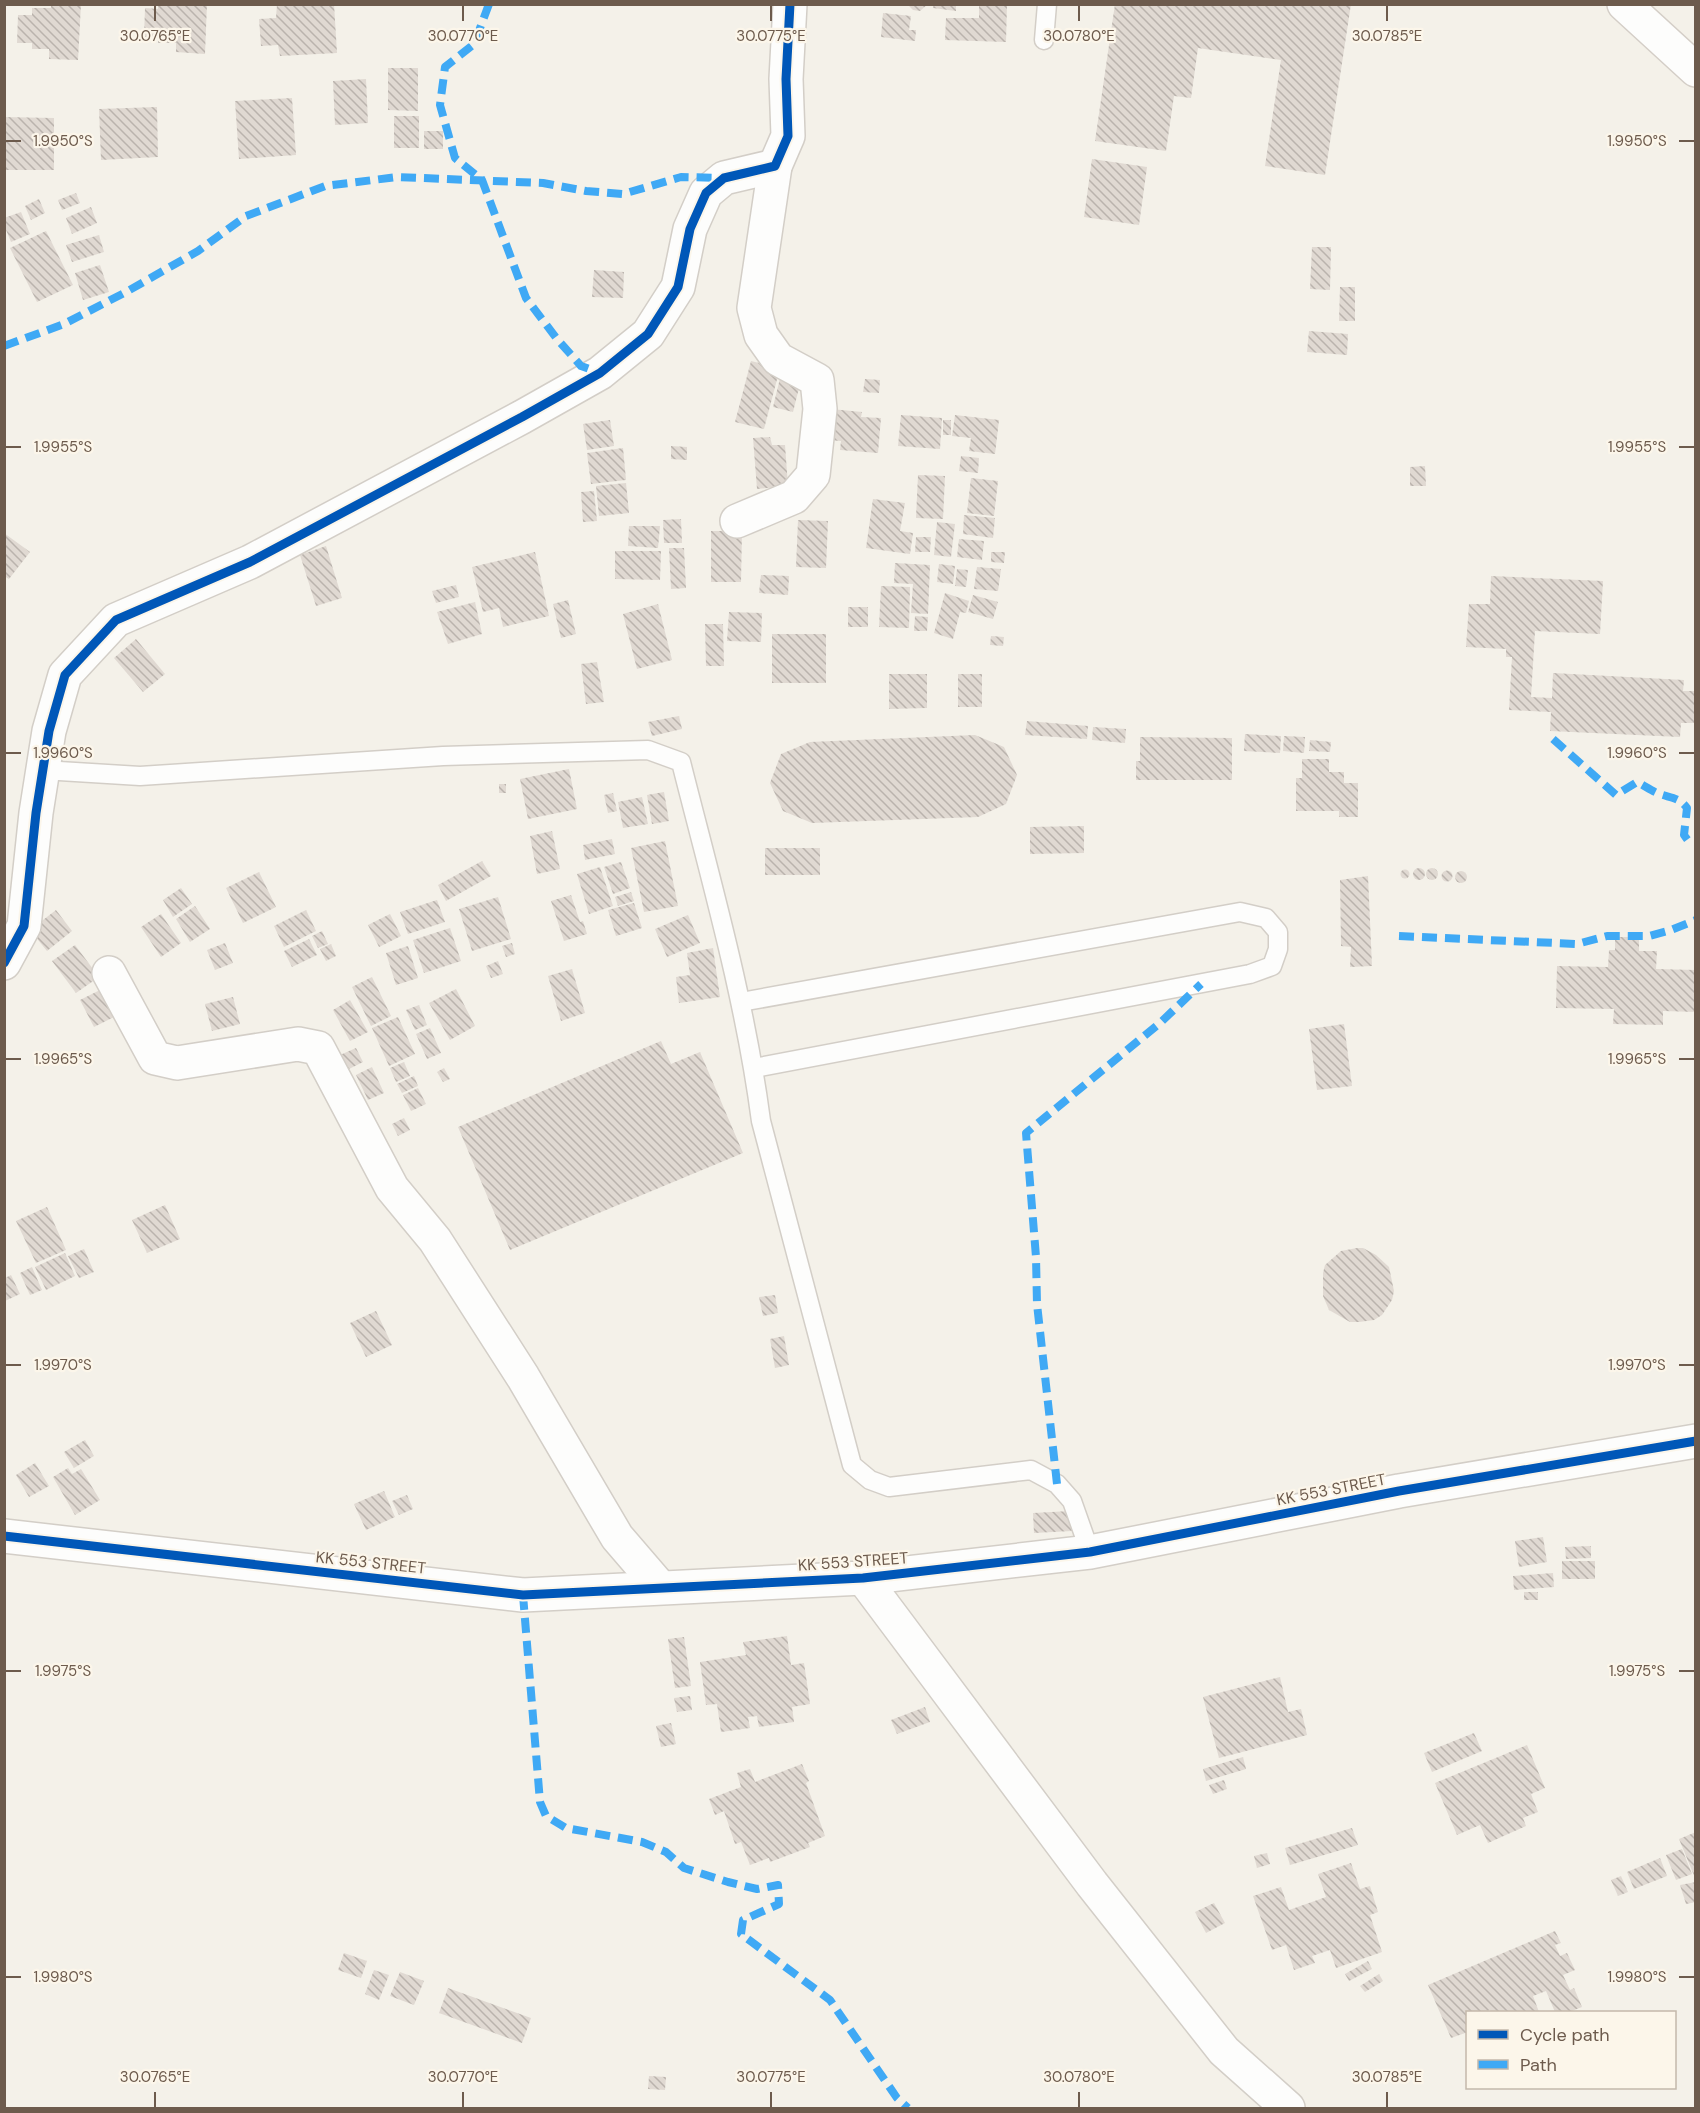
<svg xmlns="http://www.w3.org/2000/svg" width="1700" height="2113" viewBox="0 0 1700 2113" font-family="'DM Sans',sans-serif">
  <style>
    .building { fill: url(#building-back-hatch) }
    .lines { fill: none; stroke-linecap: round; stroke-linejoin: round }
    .lane-casing { stroke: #d3cec7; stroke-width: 21 }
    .street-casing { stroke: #d3cec7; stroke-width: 36 }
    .secondary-casing { stroke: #d4cec7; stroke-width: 36 }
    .lane { stroke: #fdfdfc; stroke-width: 18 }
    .street { stroke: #fdfdfc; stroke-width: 33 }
    .secondary { stroke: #fdfdfc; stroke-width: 33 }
    .quiet { stroke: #3fa9f5; stroke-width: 8; stroke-dasharray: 15 8; stroke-linecap: butt }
    .cycleway-casing { stroke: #fcf6ea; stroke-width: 13 }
    .cycleway { stroke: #0057b8; stroke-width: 9 }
    .ticks { fill: none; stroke: #6d5b4d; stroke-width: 2 }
    .labels { text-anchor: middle; stroke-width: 4.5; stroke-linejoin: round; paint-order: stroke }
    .street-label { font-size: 16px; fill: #6d5b4d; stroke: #fcf6ea }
    .ticks-label { font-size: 15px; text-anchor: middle; fill: #6d5b4d; stroke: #fcf6ea; stroke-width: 4.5; stroke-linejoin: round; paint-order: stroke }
  </style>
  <defs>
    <pattern id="building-back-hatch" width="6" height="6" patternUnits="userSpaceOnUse" patternTransform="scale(1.5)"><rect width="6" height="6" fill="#e0d9d2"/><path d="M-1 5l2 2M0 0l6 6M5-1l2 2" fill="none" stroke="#bab3ad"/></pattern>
  </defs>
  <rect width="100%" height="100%" fill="#f4f1e9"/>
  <g class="building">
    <polygon points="51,4 81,4 78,60 49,59 49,49 32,49 32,43 17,43 18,15 32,15 32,8 51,8"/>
    <polygon points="158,4 207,4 205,54 176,52 176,43 158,43 158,37 144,37 145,8 158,9"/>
    <polygon points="277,4 334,4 337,53 280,56 278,45 261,46 259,19 276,18"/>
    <polygon points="907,4 928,4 920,11 913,10"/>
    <polygon points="934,4 956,4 956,11 933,8"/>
    <polygon points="1115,4 1351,4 1325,175 1265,166 1281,60 1198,48 1191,98 1174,96 1166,151 1095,141"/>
    <polygon points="979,5 1007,5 1006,42 945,40 946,18 979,18"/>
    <polygon points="883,13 911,16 909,30 916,30 915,41 881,37"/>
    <polygon points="388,68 418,68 418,111 388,110"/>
    <polygon points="366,79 368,123 335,125 333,81"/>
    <polygon points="292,98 296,155 239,159 235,101"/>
    <polygon points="157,107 158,157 101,160 99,109"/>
    <rect x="394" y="116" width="25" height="32"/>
    <polygon points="4,117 54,118 54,170 4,170"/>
    <rect x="424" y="131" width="19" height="18"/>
    <polygon points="1092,159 1147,167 1139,225 1084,217"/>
    <polygon points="76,193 80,203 62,210 58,200"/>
    <polygon points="39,199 45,213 31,220 25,206"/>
    <polygon points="91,207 97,223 72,234 66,218"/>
    <polygon points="21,212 30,234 11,242 4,225 4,218"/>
    <polygon points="46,231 73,285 37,302 10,248"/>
    <polygon points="99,235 104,252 72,262 66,245"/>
    <polygon points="1312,247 1331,247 1330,290 1310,289"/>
    <polygon points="100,265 109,292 83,300 75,273"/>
    <polygon points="594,270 624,272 623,298 592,297"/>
    <polygon points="1340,287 1355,287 1355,321 1339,321"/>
    <polygon points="1309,331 1348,334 1347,355 1307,352"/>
    <polygon points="751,361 780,368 764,429 735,422"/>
    <polygon points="782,370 802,376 793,412 773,407"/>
    <polygon points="865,379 880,380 879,393 863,392"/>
    <polygon points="831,409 862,412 861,417 881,418 878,453 840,450 841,441 828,440"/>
    <polygon points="901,415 942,418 940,449 898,446"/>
    <polygon points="955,415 999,420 995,454 969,451 971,438 952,436"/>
    <polygon points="610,420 614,446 587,450 583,424"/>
    <rect x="943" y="420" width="8" height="15"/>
    <polygon points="770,437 772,445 785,445 788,486 757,489 753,438"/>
    <polygon points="671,446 687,447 687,460 671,459"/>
    <polygon points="623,448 626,480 591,484 587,453"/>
    <polygon points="961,456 979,458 978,473 959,471"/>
    <polygon points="1425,466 1426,486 1410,486 1410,467"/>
    <polygon points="918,475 945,476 943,519 916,518"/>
    <polygon points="971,478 998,481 994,516 967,513"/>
    <polygon points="626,483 629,513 599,516 596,486"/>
    <polygon points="594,491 597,521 583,522 581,492"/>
    <polygon points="873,499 905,503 900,531 913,533 910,554 866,548"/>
    <polygon points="964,515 995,518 993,538 963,534"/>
    <polygon points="681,519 682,543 664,543 663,520"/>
    <polygon points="798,520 828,521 826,568 796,567"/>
    <polygon points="937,522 955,524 951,557 934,555"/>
    <polygon points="629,526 660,526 658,548 628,546"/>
    <polygon points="711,531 742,531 741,582 711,582"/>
    <polygon points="4,533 30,552 9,579 4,576"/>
    <polygon points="916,537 931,537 930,552 915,552"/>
    <polygon points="959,539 984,541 982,560 957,557"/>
    <polygon points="326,546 342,598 316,606 300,555"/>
    <polygon points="669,548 684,548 686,588 671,589"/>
    <polygon points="615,551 661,551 660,580 615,579"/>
    <polygon points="535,552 549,616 503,627 499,608 483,612 472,567"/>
    <polygon points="991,552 1005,552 1004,563 991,562"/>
    <polygon points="895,563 930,565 928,614 911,613 913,584 894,583"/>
    <polygon points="939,564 955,566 953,584 937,582"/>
    <polygon points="977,567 1001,569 998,591 974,589"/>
    <polygon points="957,569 968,570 966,587 955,586"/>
    <polygon points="761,575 789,576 788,595 759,593"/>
    <polygon points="1491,576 1603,581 1600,634 1535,631 1531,697 1552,698 1553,673 1684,680 1683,691 1696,691 1696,723 1681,723 1680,737 1550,731 1551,712 1509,710 1512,657 1506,657 1506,649 1466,647 1469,604 1490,604"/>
    <polygon points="456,585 459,597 436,603 432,591"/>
    <polygon points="881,586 910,587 909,628 879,627"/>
    <polygon points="945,593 969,601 966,613 960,612 953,639 934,633"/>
    <polygon points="973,595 998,602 993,619 968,612"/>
    <polygon points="568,600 576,634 561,638 553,604"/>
    <polygon points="475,602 482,634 448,644 437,612"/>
    <polygon points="658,604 672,660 637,669 623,614"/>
    <rect x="848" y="607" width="20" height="20"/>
    <polygon points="729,612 762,613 761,642 727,641"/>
    <polygon points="915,616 928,617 927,631 914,631"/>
    <polygon points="705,624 723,624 724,666 706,666"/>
    <rect x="772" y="634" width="54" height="49"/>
    <polygon points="991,636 1004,637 1003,646 990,645"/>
    <polygon points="136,639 165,674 143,692 114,658"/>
    <polygon points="597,662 604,702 586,704 581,664"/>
    <polygon points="889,674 927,674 927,708 889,709"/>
    <rect x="958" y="674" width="24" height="33"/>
    <polygon points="679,716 682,729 652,736 648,722"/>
    <polygon points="1027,721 1088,726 1087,739 1025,735"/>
    <polygon points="1093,727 1126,729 1125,743 1092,740"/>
    <polygon points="1245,734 1281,736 1280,753 1244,751"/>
    <polygon points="975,735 1004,747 1017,775 1006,804 978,817 812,823 783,811 770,783 781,754 810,742"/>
    <polygon points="1284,736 1305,737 1304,753 1283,751"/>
    <polygon points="1140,737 1232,738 1232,780 1136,780 1136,761 1140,761"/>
    <polygon points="1310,740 1331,742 1330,752 1309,751"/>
    <polygon points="1302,759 1329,759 1329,772 1344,772 1344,783 1358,783 1358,817 1339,817 1339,811 1296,811 1296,778 1302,778"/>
    <polygon points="569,769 577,809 528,819 520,779"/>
    <rect x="499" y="784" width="7" height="9"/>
    <polygon points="664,792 669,821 652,824 647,795"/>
    <polygon points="613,793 617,811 608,813 604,795"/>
    <polygon points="642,797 648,824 623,828 618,802"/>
    <polygon points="1084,826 1084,853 1030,854 1030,827"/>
    <polygon points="552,831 560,869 537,874 530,836"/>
    <polygon points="612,839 615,854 585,860 583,845"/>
    <polygon points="665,841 678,906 644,912 631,848"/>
    <rect x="765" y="848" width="55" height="27"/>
    <polygon points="482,861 491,876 446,901 438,885"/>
    <polygon points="621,862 630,888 613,894 604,867"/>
    <polygon points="600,867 613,906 589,914 577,874"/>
    <circle cx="1432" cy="874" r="6"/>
    <circle cx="1419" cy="874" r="6"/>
    <circle cx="1405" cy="874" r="4.5"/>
    <circle cx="1447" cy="876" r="5.5"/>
    <circle cx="1461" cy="877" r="6"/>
    <polygon points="259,872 276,907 243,923 226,888"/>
    <polygon points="1368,876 1372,966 1350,967 1351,947 1341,946 1340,880"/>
    <polygon points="181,888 192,904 173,917 163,900"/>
    <polygon points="631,892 634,901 618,906 615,897"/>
    <polygon points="571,895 580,922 583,921 587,934 564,941 551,901"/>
    <polygon points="498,897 511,939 472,951 459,909"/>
    <polygon points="437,900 445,922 408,934 400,912"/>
    <polygon points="634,903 642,928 616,936 608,910"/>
    <polygon points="195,906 210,929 190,942 176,919"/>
    <polygon points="56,910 72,931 47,951 30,930"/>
    <polygon points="306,910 316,931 284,947 274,926"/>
    <polygon points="161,914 181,943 161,957 141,927"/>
    <polygon points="390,914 401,936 379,947 368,925"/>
    <polygon points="688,915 700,943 667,957 655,929"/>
    <polygon points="450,928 461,961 424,973 413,940"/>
    <polygon points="322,931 328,944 318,948 312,936"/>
    <polygon points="1615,937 1639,937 1639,951 1657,951 1656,969 1696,970 1696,1012 1663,1011 1663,1025 1613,1024 1614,1009 1556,1008 1557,966 1608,967 1609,950 1615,950"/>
    <polygon points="309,939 317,955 292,967 284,951"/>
    <polygon points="225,943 233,963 215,970 207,950"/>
    <polygon points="512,943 515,954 506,957 502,946"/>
    <polygon points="331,944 336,956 326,961 320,949"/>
    <polygon points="75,945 99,977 76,993 52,961"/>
    <polygon points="408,946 418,978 396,985 386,953"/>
    <polygon points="713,948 720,997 679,1003 676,977 690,975 687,953"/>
    <polygon points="498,961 503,974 491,978 486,966"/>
    <polygon points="572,969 585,1013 561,1021 548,976"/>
    <polygon points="372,977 391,1016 371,1026 352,987"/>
    <polygon points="108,986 122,1013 94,1027 80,1000"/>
    <polygon points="456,989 475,1026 450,1040 429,1003"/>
    <polygon points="233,997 240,1024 212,1031 205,1004"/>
    <polygon points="350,1000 368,1032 350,1041 333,1010"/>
    <polygon points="419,1005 427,1025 415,1030 406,1010"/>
    <polygon points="398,1017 415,1054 389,1066 372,1028"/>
    <polygon points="1344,1024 1352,1086 1317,1090 1309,1029"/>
    <polygon points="430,1028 441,1053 427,1059 416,1034"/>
    <polygon points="661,1041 671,1064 700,1052 743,1153 510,1250 458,1127"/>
    <polygon points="356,1048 363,1062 347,1070 340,1055"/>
    <polygon points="404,1062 410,1076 396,1082 390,1068"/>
    <polygon points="372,1067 384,1093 368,1100 356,1075"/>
    <polygon points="444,1068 450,1079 443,1082 437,1072"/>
    <polygon points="414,1076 418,1086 402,1093 397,1084"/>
    <polygon points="418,1088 426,1104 411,1111 403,1095"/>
    <polygon points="404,1118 410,1130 398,1136 392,1124"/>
    <polygon points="165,1205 180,1239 147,1253 132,1220"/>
    <polygon points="47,1207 66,1250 36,1263 16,1221"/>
    <polygon points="1357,1248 1363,1248 1376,1255 1389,1267 1394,1291 1392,1300 1382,1315 1374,1320 1359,1322 1350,1322 1329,1310 1323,1296 1323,1273 1325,1265 1341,1251"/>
    <polygon points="84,1249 94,1272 79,1278 68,1256"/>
    <polygon points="65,1253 75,1276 46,1290 35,1267"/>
    <polygon points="32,1267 42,1290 30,1295 20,1273"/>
    <polygon points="11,1275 20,1294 5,1301 5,1278"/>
    <polygon points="775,1295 778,1313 763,1316 759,1297"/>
    <polygon points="376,1311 392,1345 366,1357 350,1323"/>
    <polygon points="784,1336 789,1365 775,1368 770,1339"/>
    <polygon points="85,1440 94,1456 74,1468 64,1452"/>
    <polygon points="35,1463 49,1486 29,1497 16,1475"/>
    <polygon points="68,1468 72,1474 81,1469 100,1500 75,1515 53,1477"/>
    <polygon points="384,1491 395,1517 366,1530 354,1504"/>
    <polygon points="407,1495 413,1509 399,1515 392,1501"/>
    <polygon points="1070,1511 1072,1531 1034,1533 1033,1513"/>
    <polygon points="1543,1537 1547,1562 1519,1567 1515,1541"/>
    <polygon points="1591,1546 1591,1558 1566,1559 1565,1547"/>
    <rect x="1562" y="1561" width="33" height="18"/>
    <polygon points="1553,1573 1554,1587 1514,1590 1513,1576"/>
    <rect x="1524" y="1592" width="14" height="8"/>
    <polygon points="787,1636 791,1665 804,1663 810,1704 792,1707 794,1722 759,1727 757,1716 748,1717 750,1728 721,1732 717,1704 706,1705 700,1662 746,1655 743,1642"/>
    <polygon points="684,1637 691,1686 675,1688 668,1639"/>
    <polygon points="1280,1677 1288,1712 1301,1709 1307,1735 1219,1758 1203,1697"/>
    <polygon points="690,1696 692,1710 677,1712 674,1698"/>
    <polygon points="925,1707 930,1722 897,1734 891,1720"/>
    <polygon points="671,1723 676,1744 661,1747 656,1726"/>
    <polygon points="1474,1733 1482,1751 1432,1772 1424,1753"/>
    <polygon points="1527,1745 1545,1788 1531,1794 1538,1812 1523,1818 1526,1826 1488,1843 1480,1825 1457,1835 1435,1783"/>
    <polygon points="1243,1757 1246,1769 1206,1781 1203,1769"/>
    <polygon points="802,1764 809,1781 806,1783 825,1836 808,1843 810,1847 770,1862 769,1858 750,1865 741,1842 735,1844 724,1811 715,1815 709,1799 741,1787 737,1773 750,1769 755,1782"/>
    <polygon points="1224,1780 1227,1789 1213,1794 1209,1785"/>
    <polygon points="1352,1828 1358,1845 1290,1865 1285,1848"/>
    <polygon points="1696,1832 1696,1878 1695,1878 1679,1839"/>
    <polygon points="1682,1849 1692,1874 1676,1880 1666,1855"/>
    <polygon points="1267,1853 1270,1864 1257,1868 1254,1856"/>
    <polygon points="1660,1858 1667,1876 1634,1889 1627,1872"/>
    <polygon points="1351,1863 1360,1889 1370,1886 1378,1912 1370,1915 1382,1952 1336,1968 1330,1950 1312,1956 1315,1963 1294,1970 1286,1945 1272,1950 1253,1896 1281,1887 1289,1910 1326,1897 1318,1874"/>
    <polygon points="1621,1876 1628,1892 1618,1896 1611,1880"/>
    <polygon points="1696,1882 1696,1902 1686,1904 1680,1885"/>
    <polygon points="1214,1903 1225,1923 1206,1933 1195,1912"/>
    <polygon points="1555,1931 1561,1943 1555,1945 1560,1956 1567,1953 1575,1970 1563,1975 1570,1990 1574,1988 1582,2007 1569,2012 1555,2012 1546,1991 1533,1996 1539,2012 1491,2012 1490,2010 1484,2012 1468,2012 1468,2032 1451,2038 1428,1985"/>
    <polygon points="344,1953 367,1961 361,1978 338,1970"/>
    <polygon points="1368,1961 1372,1969 1349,1981 1345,1974"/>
    <polygon points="374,1970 389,1975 379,2000 365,1994"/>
    <polygon points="400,1972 424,1981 414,2005 390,1996"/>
    <polygon points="1379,1974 1383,1981 1365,1992 1360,1986"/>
    <polygon points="448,1988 531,2018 522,2043 439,2013"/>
    <polygon points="649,2076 666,2077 665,2090 648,2089"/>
  </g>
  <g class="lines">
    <g class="lane-casing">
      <g id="lane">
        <polyline points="1044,40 1047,4"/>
        <path d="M43 770 140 776 443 756 648 750 681 762C711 881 745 999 761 1121L852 1465 870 1480 889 1487 1031 1470 1057 1484 1072 1501 1090 1552"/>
        <polyline points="741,1002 1240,912 1266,918 1278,932 1278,949 1272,966 1250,974 754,1068"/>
      </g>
    </g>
    <g class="street-casing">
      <g id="street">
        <polyline points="737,521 794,497 813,475 820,409 817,380 778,359 761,335 754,308 775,166"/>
        <polyline points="4,963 24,926 36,813 49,731 65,675 116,620 250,562 522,417 600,373 648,334 678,287 690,229 706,193 724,178 775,166 788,136 786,79 790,4"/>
        <polyline points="109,973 155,1058 177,1063 298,1044 318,1048 392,1188 435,1240 523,1377 617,1537 660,1587"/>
        <polyline points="4,1536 523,1595 863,1578 1090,1552 1399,1491 1696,1441"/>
        <polyline points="863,1578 1092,1884 1224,2051 1288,2108"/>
      </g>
    </g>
    <g class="secondary-casing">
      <polyline id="secondary" points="1624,4 1696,70"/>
    </g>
    <use href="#lane" class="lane"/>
    <use href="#street" class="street"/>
    <use href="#secondary" class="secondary"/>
    <g class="quiet">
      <polyline points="489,4 474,44 445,67 440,105 455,158 482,180 526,298 557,339 581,366 600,373"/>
      <polyline points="4,346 64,324 126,292 198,251 246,216 325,186 397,177 543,183 586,191 623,194 681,177 724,178"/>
      <path d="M1553 739 1616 795 1637 782C1643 785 1649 789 1655 792 1667 798 1679 796 1687 808L1684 835 1692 846"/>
      <polyline points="1399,936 1577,944 1607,936 1649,936 1671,930 1696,920"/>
      <polyline points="1057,1484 1037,1304 1036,1257 1026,1133 1160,1023 1201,984"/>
      <polyline points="523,1595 540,1802 546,1816 566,1828 642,1842 666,1852 684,1868 728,1882 757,1889 778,1885 779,1904 743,1920 741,1934 830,2000 897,2098 908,2108"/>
    </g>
    <g class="cycleway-casing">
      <g id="cycleway">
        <polyline points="4,963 24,926 36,813 49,731 65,675 116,620 250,562 522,417 600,373 648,334 678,287 690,229 706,193 724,178 775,166 788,136 786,79 790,4"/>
        <polyline points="4,1536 523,1595 863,1578 1090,1552 1399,1491 1696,1441"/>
      </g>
    </g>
    <use href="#cycleway" class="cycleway"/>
  </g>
  <path class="ticks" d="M155 6V21M463 6V21M771 6V21M1079 6V21M1387 6V21M6 141H21M1679 141H1694M6 447H21M1679 447H1694M6 753H21M1679 753H1694M6 1059H21M1679 1059H1694M6 1365H21M1679 1365H1694M6 1671H21M1679 1671H1694M6 1977H21M1679 1977H1694M155 2092V2107M463 2092V2107M771 2092V2107M1079 2092V2107M1387 2092V2107"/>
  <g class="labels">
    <g class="street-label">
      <text transform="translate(1331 1489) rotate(-11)" y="6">KK 553 STREET</text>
      <text transform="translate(853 1561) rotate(-4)" y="6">KK 553 STREET</text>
      <text transform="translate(371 1562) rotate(6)" y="6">KK 553 STREET</text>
    </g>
  </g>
  <g class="ticks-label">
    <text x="155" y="41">30.0765°E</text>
    <text x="463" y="41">30.0770°E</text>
    <text x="771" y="41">30.0775°E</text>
    <text x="1079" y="41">30.0780°E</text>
    <text x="1387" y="41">30.0785°E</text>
    <text x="63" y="146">1.9950°S</text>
    <text x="1637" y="146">1.9950°S</text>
    <text x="63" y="452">1.9955°S</text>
    <text x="1637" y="452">1.9955°S</text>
    <text x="63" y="758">1.9960°S</text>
    <text x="1637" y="758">1.9960°S</text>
    <text x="63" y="1064">1.9965°S</text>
    <text x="1637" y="1064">1.9965°S</text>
    <text x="63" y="1370">1.9970°S</text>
    <text x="1637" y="1370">1.9970°S</text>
    <text x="63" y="1676">1.9975°S</text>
    <text x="1637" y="1676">1.9975°S</text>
    <text x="63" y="1982">1.9980°S</text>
    <text x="1637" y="1982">1.9980°S</text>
    <text x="155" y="2082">30.0765°E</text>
    <text x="463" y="2082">30.0770°E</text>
    <text x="771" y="2082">30.0775°E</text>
    <text x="1079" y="2082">30.0780°E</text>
    <text x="1387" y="2082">30.0785°E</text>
  </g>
  <rect width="1700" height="2113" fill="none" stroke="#6d5b4d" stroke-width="12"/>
  <rect x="1466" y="2011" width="210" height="78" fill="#fcf6ea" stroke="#c3b8ab" stroke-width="1.5"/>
  <rect x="1478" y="2030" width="30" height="9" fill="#0057b8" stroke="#c3b8ab" stroke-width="1.5"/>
  <text x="1520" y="2041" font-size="18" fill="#6d5b4d">Cycle path</text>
  <rect x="1478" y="2060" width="30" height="9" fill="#3fa9f5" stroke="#c3b8ab" stroke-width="1.5"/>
  <text x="1520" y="2071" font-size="18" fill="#6d5b4d">Path</text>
</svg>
